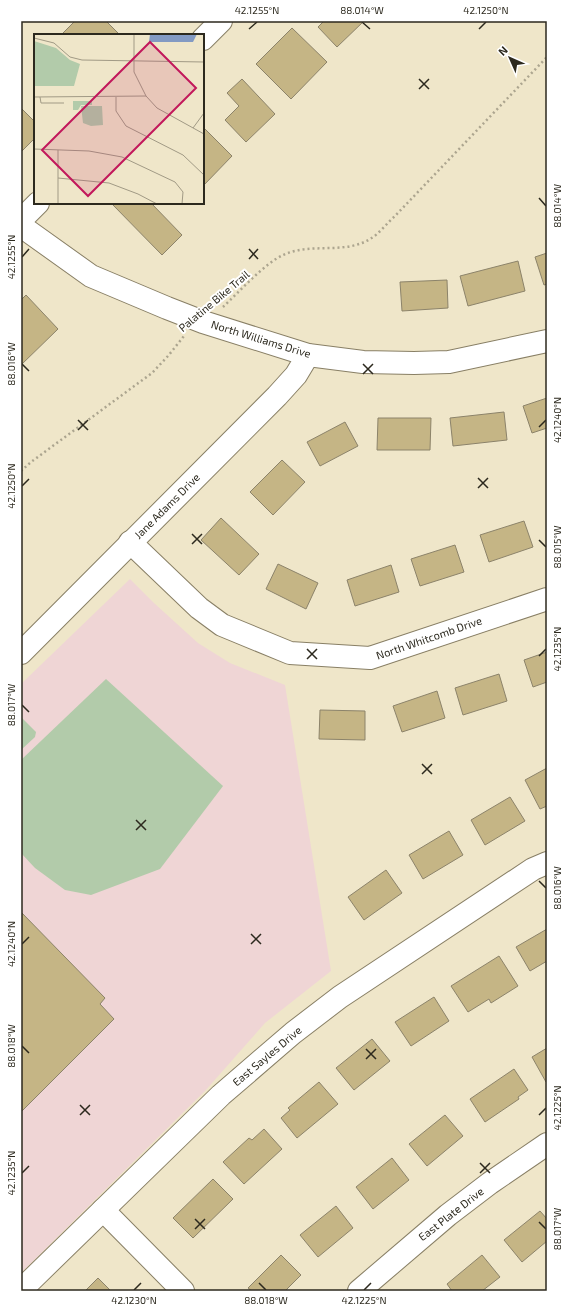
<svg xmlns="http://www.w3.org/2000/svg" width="568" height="1312" viewBox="0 0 568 1312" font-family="'Exo 2',sans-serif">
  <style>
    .education { fill: #efd5d5 }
    .green { fill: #b2cbaa }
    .building { fill: #c5b585; stroke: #8c836a }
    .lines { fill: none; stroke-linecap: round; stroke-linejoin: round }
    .minor-casing { stroke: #887f65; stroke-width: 24 }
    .path { stroke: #aca58f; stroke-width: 2.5; stroke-dasharray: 2 3; stroke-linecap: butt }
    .minor { stroke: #fff; stroke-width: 22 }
    .ticks { fill: none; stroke: #2c291e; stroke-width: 1.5 }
    .labels { text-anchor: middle; stroke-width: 4; stroke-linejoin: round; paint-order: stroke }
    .street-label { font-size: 11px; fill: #2c291e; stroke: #fff }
    .inset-road { fill: none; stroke: #a19a85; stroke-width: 1 }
    .view { fill: #c2185b; fill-opacity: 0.15; stroke: #c2185b; stroke-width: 2 }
    .inset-edge { fill: none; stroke: #2c291e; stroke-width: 2 }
    .neatline { fill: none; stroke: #2c291e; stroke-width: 1.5 }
    .ticks-label { font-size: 10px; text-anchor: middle; fill: #2c291e }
  </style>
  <rect width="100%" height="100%" fill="#efe6c9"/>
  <polygon class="education" points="130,579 154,603 198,643 230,663 285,685 331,971 265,1023 205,1091 21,1273 21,684"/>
  <g class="green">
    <polygon points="106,679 223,786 160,869 91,895 65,890 35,868 21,853 21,760"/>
    <polygon points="21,717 36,732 35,737 21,750"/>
  </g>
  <g class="building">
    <polygon points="75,21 106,21 120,35 61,35"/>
    <polygon points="324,21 364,21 337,47 318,27"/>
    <polygon points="292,28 327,62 291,99 256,64"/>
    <polygon points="242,79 275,114 246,142 225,120 239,106 227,93"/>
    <polygon points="21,108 35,122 35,138 21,152"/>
    <polygon points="203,127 232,156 203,186"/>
    <polygon points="115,203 151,203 182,235 162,255 113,205"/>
    <polygon points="547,253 547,284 544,285 535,257"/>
    <polygon points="518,261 525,291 468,306 460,276"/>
    <polygon points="447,280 448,308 402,311 400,282"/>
    <polygon points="26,295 58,329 21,365 21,300"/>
    <polygon points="547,398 547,428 532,433 523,406"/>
    <polygon points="504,412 507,440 453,446 450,418"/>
    <polygon points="378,418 431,418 430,450 377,450"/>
    <polygon points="345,422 358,446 320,466 307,442"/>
    <polygon points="282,460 305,482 273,515 250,492"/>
    <polygon points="221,518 259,554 239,575 201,540"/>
    <polygon points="524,521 533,547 489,562 480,535"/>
    <polygon points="455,545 464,572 420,586 411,559"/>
    <polygon points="278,564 318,583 306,609 266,589"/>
    <polygon points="391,565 399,592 355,606 347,580"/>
    <polygon points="547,652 547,682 533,687 524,660"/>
    <polygon points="499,674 507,701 463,715 455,688"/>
    <polygon points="437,691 445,718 402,732 393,706"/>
    <polygon points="320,710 365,711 365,740 319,739"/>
    <polygon points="547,768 547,806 540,809 525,780"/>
    <polygon points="510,797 525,821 485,845 471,820"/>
    <polygon points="449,831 463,855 423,879 409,855"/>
    <polygon points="386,870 402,893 364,920 348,897"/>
    <polygon points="21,912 105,998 100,1004 114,1019 21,1112"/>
    <polygon points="547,929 547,961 530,971 516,947"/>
    <polygon points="499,956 518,986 491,1003 489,999 468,1012 451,986"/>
    <polygon points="434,997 449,1021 411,1046 395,1022"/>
    <polygon points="372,1039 390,1061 354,1090 336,1068"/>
    <polygon points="547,1048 547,1081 546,1082 532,1057"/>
    <polygon points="514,1069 528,1090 518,1097 519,1099 485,1122 470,1099"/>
    <polygon points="319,1082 338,1104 297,1138 281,1118 290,1110 288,1108"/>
    <polygon points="445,1115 463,1136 427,1166 409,1144"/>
    <polygon points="264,1129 282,1149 244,1184 223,1162 249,1138 252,1140"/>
    <polygon points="392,1158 409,1180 373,1209 356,1187"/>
    <polygon points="213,1179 233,1199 193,1238 173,1218"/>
    <polygon points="336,1206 353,1228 318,1257 300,1235"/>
    <polygon points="540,1211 547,1219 547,1241 522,1262 504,1240"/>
    <polygon points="281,1255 301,1275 285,1291 252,1291 248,1288"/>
    <polygon points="482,1255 500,1277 482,1291 452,1291 447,1284"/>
    <polygon points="98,1278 111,1291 85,1291"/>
  </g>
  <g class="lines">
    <g class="minor-casing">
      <g id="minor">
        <polyline points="203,39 221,21"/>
        <polyline points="21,220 38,203"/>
        <polyline points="21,226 91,276 167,308 203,322 308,355 363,362 414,363 449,362 547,341"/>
        <polyline points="130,542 199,608 222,625 290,653 370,658 547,599"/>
        <polyline points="21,653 277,396 296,375 308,355"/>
        <polyline points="103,1210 183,1291"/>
        <polyline points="21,1290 221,1095 293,1033 340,997 533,869 547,863"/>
        <polyline points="359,1291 448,1215 490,1183 547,1144"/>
      </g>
    </g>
    <g class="path">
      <path d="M223 307C239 292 264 264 283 255 311 242 344 255 370 239 379 234 387 223 395 216L547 57"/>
      <polyline points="21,471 31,462 152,373 168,356 184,336"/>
    </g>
    <use href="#minor" class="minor"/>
  </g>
  <path class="ticks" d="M362 22 370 29M249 29 257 22M479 29 486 22M419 79 429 89M419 89 429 79M539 198 546 206M249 249 258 259M22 257 29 249M249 259 258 249M22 364 29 371M363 364 373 374M363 374 373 364M78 420 88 430M539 427 546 420M78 430 88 420M478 478 488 488M22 486 29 479M478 488 488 478M192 534 202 544M539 540 546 547M192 544 202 534M307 649 317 659M539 656 546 649M307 659 317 649M22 705 29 712M422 764 432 774M422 774 432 764M136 820 146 830M136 830 146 820M539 881 546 888M251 934 261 944M22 944 29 937M251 944 261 934M22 1046 29 1053M366 1049 376 1059M366 1059 376 1049M80 1105 90 1115M80 1115 90 1105M539 1115 546 1108M480 1163 490 1173M22 1173 29 1166M480 1173 490 1163M195 1219 205 1229M539 1222 546 1229M195 1229 205 1219M259 1283 266 1290M134 1290 141 1283M364 1290 371 1283"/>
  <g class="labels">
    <g class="street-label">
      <text transform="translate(214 301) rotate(-40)" y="4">Palatine Bike Trail</text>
      <text transform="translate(261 339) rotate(17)" y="4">North Williams Drive</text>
      <text transform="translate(167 506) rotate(-45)" y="4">Jane Adams Drive</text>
      <text transform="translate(429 638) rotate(-19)" y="4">North Whitcomb Drive</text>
      <text transform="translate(267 1056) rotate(-40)" y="4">East Sayles Drive</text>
      <text transform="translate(451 1214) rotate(-38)" y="4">East Plate Drive</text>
    </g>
  </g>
  <g transform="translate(34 34)">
    <rect width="170" height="170" fill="#efe6c9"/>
    <path d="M0 7 22 14 36 26 46 30 40 52H0ZM39 67H58V71H47L44 76H39ZM47 72H68L69 91 57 92 49 89Z" fill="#b2cbaa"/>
    <path d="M116 0H163L159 8H115Z" fill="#839ac3"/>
    <path class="inset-road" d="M100 0V38L112 62 123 74 170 100M0 4 20 9 36 23 48 26 170 28M0 63 112 62M6 63 7 69H30M82 63V77L92 92 149 121 170 141M159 94 170 79M0 115 55 117 88 123 141 148 149 158 148 170M24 144 75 149 104 160 123 170M24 170V116"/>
    <path class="view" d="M116 8 162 54 54 162 8 116Z"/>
    <rect width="170" height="170" class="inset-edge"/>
  </g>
  <rect width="568" height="1312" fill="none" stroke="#ffffff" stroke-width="44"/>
  <g transform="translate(510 58) rotate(315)" stroke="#ffffff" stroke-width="3" paint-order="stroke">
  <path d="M0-3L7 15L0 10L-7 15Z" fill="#2c291e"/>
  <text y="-6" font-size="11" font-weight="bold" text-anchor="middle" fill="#2c291e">N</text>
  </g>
  <rect x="22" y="22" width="524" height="1268" class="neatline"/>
  <g class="ticks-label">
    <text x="257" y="14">42.1255°N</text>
    <text x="362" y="14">88.014°W</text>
    <text x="486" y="14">42.1250°N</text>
    <text transform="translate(557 206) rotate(-90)" y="4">88.014°W</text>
    <text transform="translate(11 257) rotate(-90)" y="4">42.1255°N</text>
    <text transform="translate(11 364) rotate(-90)" y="4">88.016°W</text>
    <text transform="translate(557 420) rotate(-90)" y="4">42.1240°N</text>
    <text transform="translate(11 486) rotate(-90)" y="4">42.1250°N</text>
    <text transform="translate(557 547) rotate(-90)" y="4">88.015°W</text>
    <text transform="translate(557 649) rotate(-90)" y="4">42.1235°N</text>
    <text transform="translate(11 705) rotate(-90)" y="4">88.017°W</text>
    <text transform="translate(557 888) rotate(-90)" y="4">88.016°W</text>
    <text transform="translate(11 944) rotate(-90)" y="4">42.1240°N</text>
    <text transform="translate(11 1046) rotate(-90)" y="4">88.018°W</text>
    <text transform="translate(557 1108) rotate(-90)" y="4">42.1225°N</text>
    <text transform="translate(11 1173) rotate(-90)" y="4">42.1235°N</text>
    <text transform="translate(557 1229) rotate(-90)" y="4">88.017°W</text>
    <text x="134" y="1304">42.1230°N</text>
    <text x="266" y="1304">88.018°W</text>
    <text x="364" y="1304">42.1225°N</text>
  </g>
</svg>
